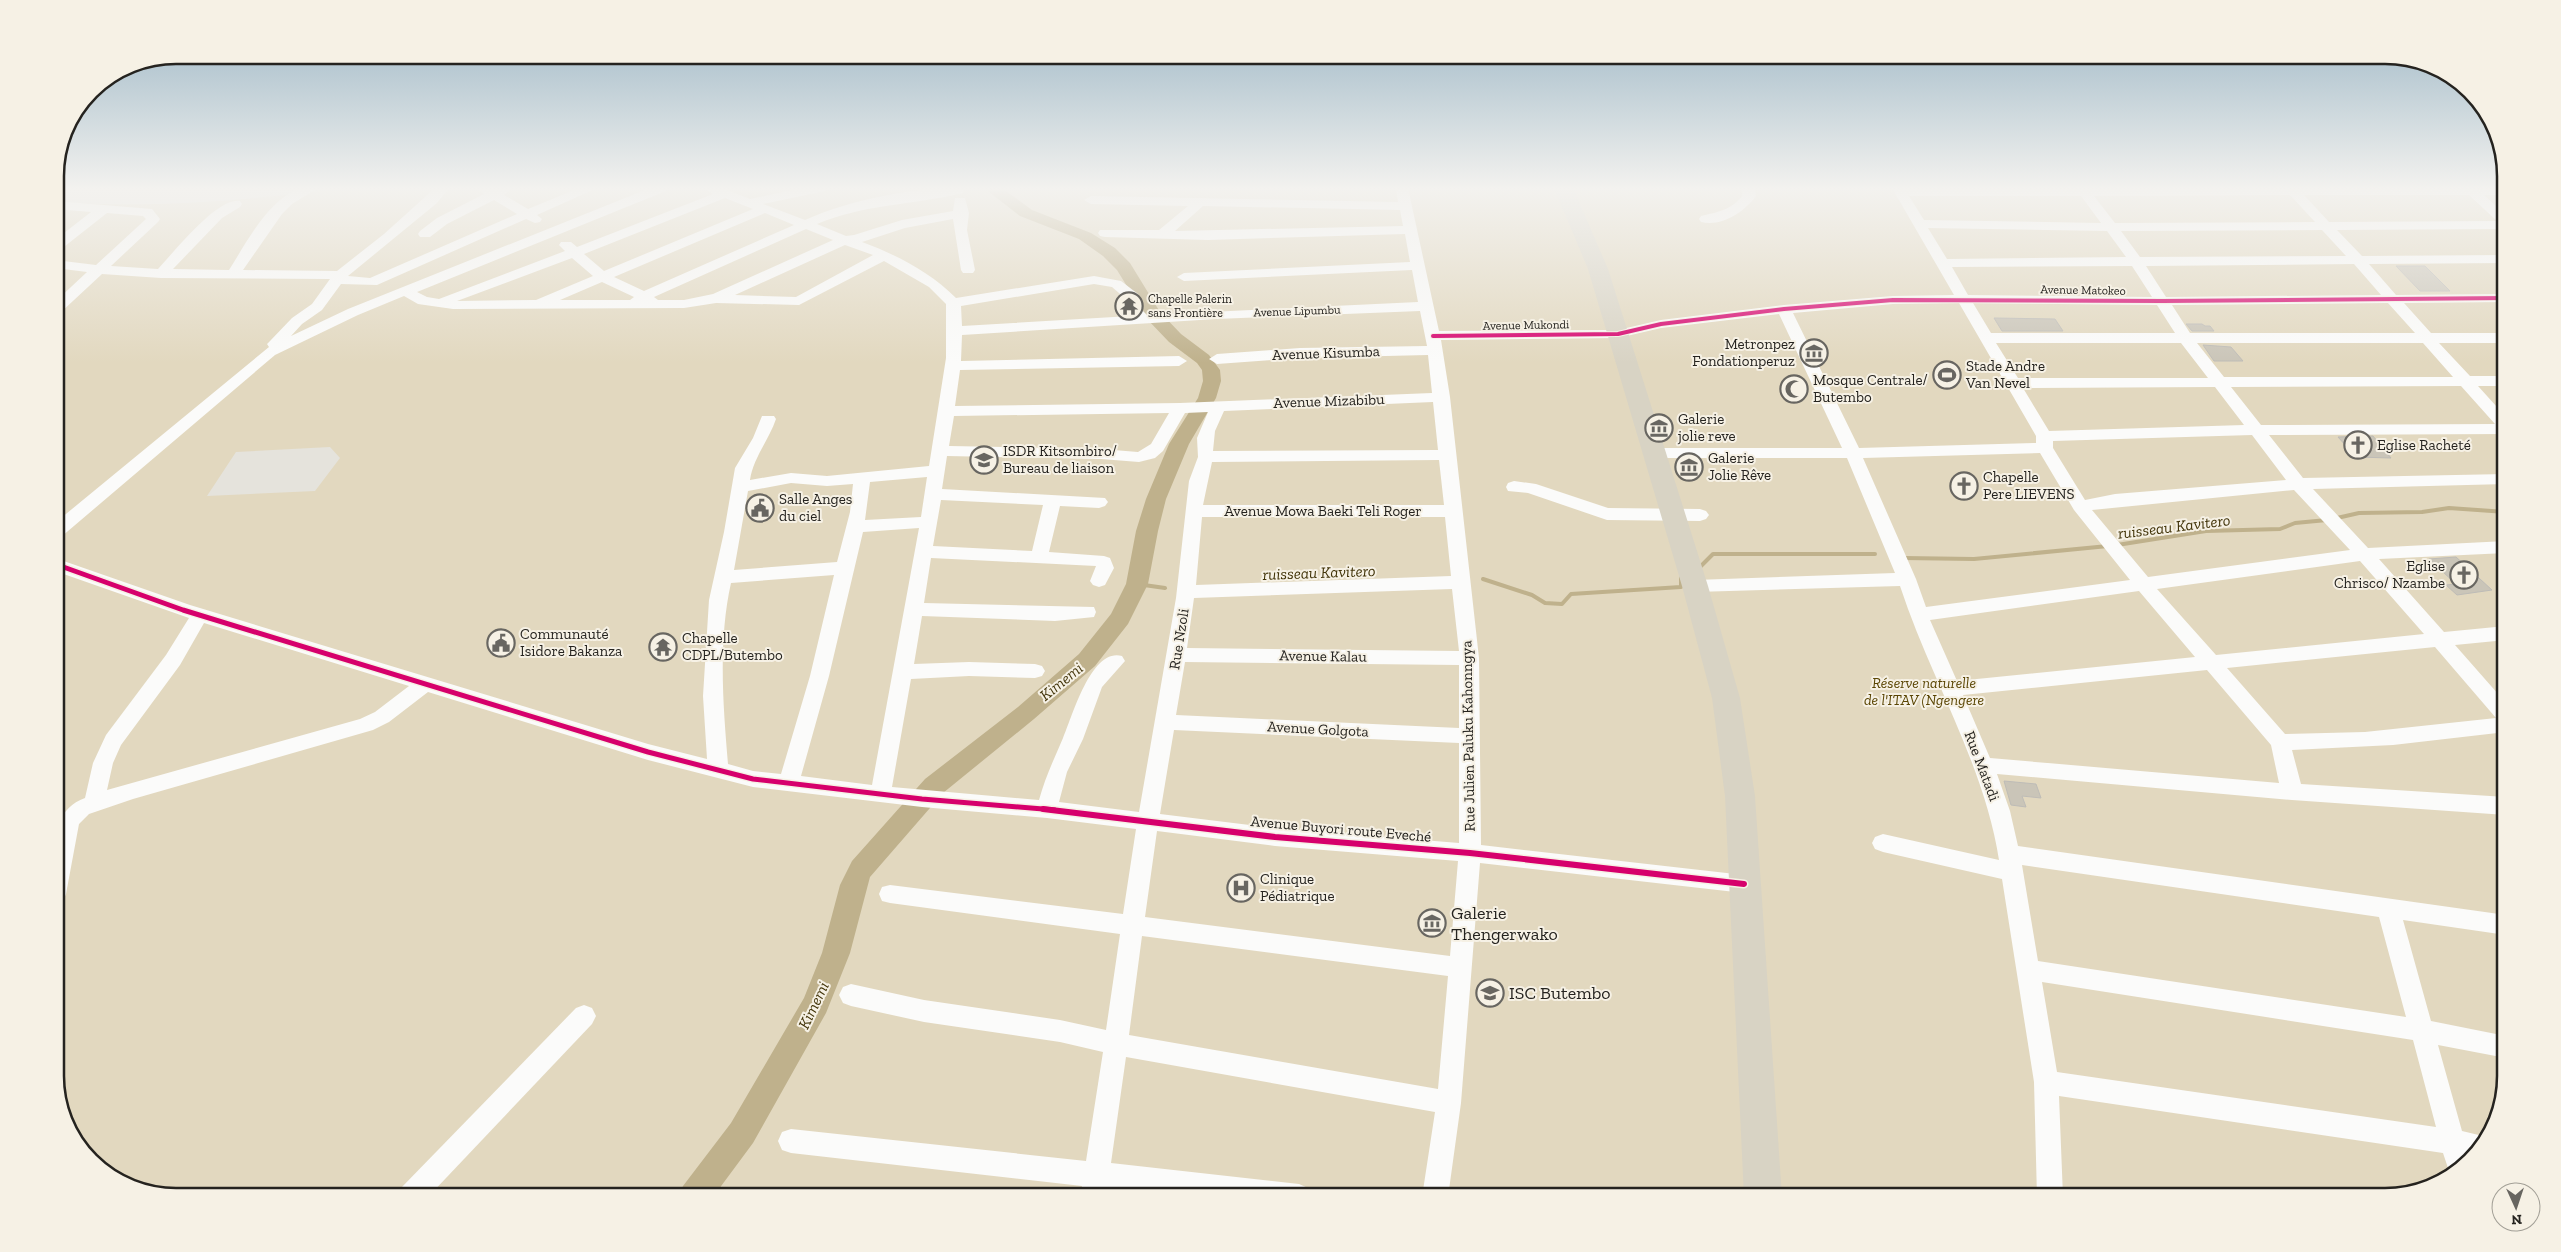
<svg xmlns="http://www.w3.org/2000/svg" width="2561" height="1252" viewBox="0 0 2561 1252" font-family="'Zilla Slab',serif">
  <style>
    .green { fill: #e2d8bf; fill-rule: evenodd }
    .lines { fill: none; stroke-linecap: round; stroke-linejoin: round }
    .stream { stroke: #bfb18c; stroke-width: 4 }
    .river { fill: #bfb18c; fill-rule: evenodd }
    .building { fill: #cac5b8; stroke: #bebcb7 }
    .minor { fill: #fbfbfa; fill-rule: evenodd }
    .highway { fill: #d8d3c4; fill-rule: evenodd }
    .cycleway-far2-casing { stroke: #f6f1e5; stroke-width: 6 }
    .cycleway-far1-casing { stroke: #f6f1e5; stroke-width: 8 }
    .cycleway-casing { stroke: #f6f1e5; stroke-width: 9 }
    .cycleway-far2 { stroke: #d6006c; stroke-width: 4 }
    .cycleway-far1 { stroke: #d6006c; stroke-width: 5 }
    .cycleway { stroke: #d6006c; stroke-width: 6 }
    .labels { text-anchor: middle; stroke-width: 4; stroke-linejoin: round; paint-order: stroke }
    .far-street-label { font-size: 12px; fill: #25231f; stroke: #f6f1e5 }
    .far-poi-label { font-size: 12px; fill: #25231f; stroke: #f6f1e5; text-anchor: start }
    .poi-label { font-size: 15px; fill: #25231f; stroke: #f6f1e5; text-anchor: start }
    .street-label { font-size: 15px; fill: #25231f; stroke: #f6f1e5 }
    .park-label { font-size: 15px; font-style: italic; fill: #5a4503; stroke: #f6f1e5 }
    .water-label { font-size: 16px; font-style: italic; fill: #413308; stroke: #f6f1e5 }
    .near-poi-label { font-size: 18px; fill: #25231f; stroke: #f6f1e5; text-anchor: start }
    .rim { fill: none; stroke: #25231f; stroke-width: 2.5 }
  </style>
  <rect width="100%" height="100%" fill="#e5e3dc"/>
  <path class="green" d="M346 188H2506V1076L2494 1129 2452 1177 2385 1197H176L123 1185 76 1143 55 1084V202C153 209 249 200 346 188ZM330 447 340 458 315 491 207 496 236 452Z"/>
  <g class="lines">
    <g class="stream">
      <polyline points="2337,518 2359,513 2422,512 2449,508 2506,512"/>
      <polyline points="2117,545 2206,531 2280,529 2295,523 2327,520"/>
      <polyline points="1903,558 1974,559 2108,546"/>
      <polyline points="1698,569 1713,554 1875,554"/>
      <polyline points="1483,579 1532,595 1545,603 1562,604 1571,594 1681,587 1681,578"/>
      <polyline points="1137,584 1165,588"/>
    </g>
    <polygon class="river" points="984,188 1002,188 1032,210 1091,233 1115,248 1130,263 1160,312 1181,334 1209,355 1220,370 1221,381 1216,398 1189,444 1166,499 1158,531 1148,584 1128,624 1095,666 1034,719 943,793 870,877 850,953 826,1013 753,1143 713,1197 678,1197 683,1186 731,1123 804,998 822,953 840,885 852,861 925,779 1018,707 1079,654 1111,614 1126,584 1136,531 1146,499 1169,444 1198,398 1203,381 1202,370 1197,363 1169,342 1147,319 1117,270 1103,256 1079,239 1020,216"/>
  </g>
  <g class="building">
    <polygon points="2396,266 2425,266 2450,291 2420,291"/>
    <polygon points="1994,318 2055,319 2063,331 2002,331"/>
    <polygon points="2186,324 2202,324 2205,326 2210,326 2214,331 2192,331"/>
    <polygon points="2203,345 2231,347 2243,361 2214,361"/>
    <polygon points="2373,436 2391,458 2356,457 2338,437"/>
    <polygon points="2456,557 2492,590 2457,595 2446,585 2456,584 2429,559"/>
    <polygon points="2004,781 2036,784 2041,798 2022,796 2026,807 2011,805"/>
  </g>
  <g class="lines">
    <g class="minor">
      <path d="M300 188H318L292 204 282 214 243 270 337 271 384 234 435 188H449L437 203 348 276 370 278 517 214 494 200 447 224 430 237H420L418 234 420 231 437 218 484 194 477 188H508L510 190 504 195 528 209 579 188H597L537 215 542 219 540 222 535 223 526 219 377 285 341 284 322 310 302 324 291 336 348 309 650 188H668L666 191 417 292 427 297 439 299 565 251 559 245 561 242H571L577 247 713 194 705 188H722L750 199 802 188H826L825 191 763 204 805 220C852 199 911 188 963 188V193C914 205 864 204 817 224L846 236 854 235 902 220 953 211 955 198H965L969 213 967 230 975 270 973 273H963L961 270 953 219 905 228 862 242C897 255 930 272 956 298L1094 276 1121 281 1138 294 1143 311 1147 315 1418 302 1412 270 1184 281 1177 277 1184 273 1410 262 1405 234 1208 240 1105 237 1100 236 1098 233 1100 230H1159L1188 206 1091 204 1084 200 1091 196 1398 202 1396 188H1408L1439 331 1618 330 1661 320 1784 305 1893 296 1954 295 1892 188H2506V195H2484L2506 215V229L2337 230 2362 256 2506 255V263L2369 264 2396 295 2506 294V302L2404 303 2431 333H2506V343H2439L2470 376H2506V386H2478L2506 417V434L2269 435 2303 478 2506 474V484L2313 489 2368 548 2506 541V553L2379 559 2444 632 2506 626V640L2455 645 2506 703V732L2393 745 2292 750 2301 784 2506 797V815L2292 800 1997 774 2010 811 2018 846 2506 915V935L2403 920 2431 1021 2506 1036V1058L2438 1045 2462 1131 2487 1137 2451 1177 2443 1153 2059 1096 2063 1197H2037L2034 1082 2002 879 1883 852 1875 849 1872 843 1875 837 1883 834 1999 860C1984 763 1930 678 1900 586L1695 592 1689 591 1686 586 1689 581 1695 580 1895 573 1847 458H1654L1648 457 1646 453 1648 449 1654 448H1842L1779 314 1661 328 1618 338 1441 340 1450 397 1479 658 1481 845 1744 875 1752 877 1755 884 1752 891 1744 893 1480 863 1461 1103 1448 1197H1422L1435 1112 1126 1057 1111 1163 1299 1184 1308 1188 1312 1197H1182L1107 1189 1106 1197H1080L1082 1186 791 1153 782 1150 778 1141 782 1132 791 1129 1086 1161 1103 1052 1060 1042 924 1022 851 1006 843 1003 839 995 843 987 851 984 924 1000 1060 1020 1106 1030 1120 934 890 903 882 901 879 894 882 887 890 885 1123 914 1136 829 1047 818 922 807 753 787 648 760 428 692 389 722 373 730 133 799 89 814 79 824 66 894 63 901 55 903C55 868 43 813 85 798L93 763 106 735 166 655 189 618 55 571V558L190 605 648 744 707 759 703 696 709 600 724 532 735 468 753 438 762 416H774L776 419C769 440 753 458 750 480L791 473 827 476 929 466 946 358V304L929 287 884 261 799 305 716 303 684 308 453 309 418 304 404 296 358 315 275 355 61 537 55 539V523L269 347 267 344 270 341 292 318 312 304 330 279 161 278 102 274 60 313 55 314V302L87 272 55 268V260L96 265 146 219 143 216 107 213 60 250 55 251V240L91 212 55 209V201L152 209 160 219 158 222 111 266 158 269C173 253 218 196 240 201L242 204 240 207 222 218 173 269 229 270C247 242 267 201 300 188ZM2290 195 2315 222 2115 223 2094 196ZM2304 195H2469L2497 221 2329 222ZM1909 196H2081L2101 223 1924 220ZM725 198 753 209 604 271 584 254ZM1203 206 1400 210 1403 226 1175 231ZM765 213 794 225 644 291 614 277ZM1928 228 2107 231 2126 257 1947 259ZM806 229 833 240 713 294 684 300H658L654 297ZM2322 230 2346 256 2140 257 2121 231ZM845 245 873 255 796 297 735 295ZM572 258 593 276 536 300 457 301ZM2354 264 2381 295 2166 297 2146 266ZM2132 266 2152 297 1968 295 1952 267ZM602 282 634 297 630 300H560ZM1094 284 1112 287 1126 299 1131 316 962 326 961 306ZM1959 303 2036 436V443L1859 448 1793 313 1893 304ZM1973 303 2157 305 2175 333H1991ZM2388 303 2415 333H2190L2172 305ZM1420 311 1427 346 1300 348 1217 354 1209 359 1217 364 1300 358 1428 355 1432 393 1180 403 955 406 960 370 1179 366 1187 361 1179 356 961 361 962 335 1216 319ZM1996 343H2181L2208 378H2018ZM2197 343H2423L2453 377H2224ZM2461 386 2495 424 2261 425 2231 387ZM2215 387 2244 425 2049 431 2023 388ZM1433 402 1438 450 1213 451 1215 431 1224 411ZM1208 412 1197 438 1198 457 1189 481 1176 598 1139 812 1059 802 1067 772 1083 739 1102 687 1125 661 1122 656C1091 647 1072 718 1063 738 1054 759 1045 778 1039 800L892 787 911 679 969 676 1035 678 1042 676 1045 671 1042 666 1035 664 969 662 914 664 922 616 1055 621 1094 617 1096 612 1094 607 924 603 931 558 1096 566 1090 581 1093 585 1099 587 1105 585 1114 568 1110 558 1104 556 1049 552 1060 506 1099 508 1105 506 1108 502 1105 498 942 489 947 456 1101 459 1139 462 1155 458 1163 451 1185 413ZM1169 413 1151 444 1138 452 1101 449 949 446 954 416ZM2252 435 2286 480 2115 494 2085 500 2053 448V441ZM2040 453 2074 510 2130 580 1926 607 1916 579 1863 458ZM1439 460 1444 505H1203L1212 462ZM927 477 921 517 865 520 870 482ZM791 483 827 486 853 484 850 512 837 562 734 570 748 491ZM2294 490 2350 550 2148 577 2092 510ZM941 500 1043 505 1032 551 933 546ZM1202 517H1445L1451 576 1196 585ZM919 528 872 785 801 776 829 676 863 532ZM2360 561 2424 634 2216 655 2157 589ZM834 575 810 676 781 774 753 771 728 764C723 705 718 641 731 583ZM1452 589 1459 651 1187 648 1194 598ZM2139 591 2195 657 1957 681 1930 620ZM204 623 409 686 375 712 360 719 107 790 113 763 121 745 180 665ZM2435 647 2496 718 2365 732 2285 734 2227 668ZM1185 662 1459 665V728L1176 715ZM2207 670 2271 745 2279 783 1990 758 1963 695ZM1174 730 1459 743V843L1275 828 1160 814ZM1157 831 1275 846 1458 861 1450 956 1145 917ZM2022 865 2379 917 2406 1017 2038 961ZM1142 936 1448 976 1438 1089 1129 1035ZM2042 982 2413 1040 2436 1127 2057 1072Z"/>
      <path d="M1742 188H1755L1756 196C1744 212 1722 227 1701 222L1699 219 1701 216C1718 212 1731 210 1742 196Z"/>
      <polygon points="1514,481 1536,484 1608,508 1700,509 1706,511 1709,515 1706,519 1700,521 1607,520 1528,493 1508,491 1506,487 1508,483"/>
      <polygon points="584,1005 592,1008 596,1016 592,1024 428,1197 397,1197 401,1188 576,1008"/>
    </g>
    <polygon class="highway" points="1554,188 1573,188 1608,269 1708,586 1740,698 1755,796 1782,1197 1744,1197 1725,796 1712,698 1682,586 1588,269"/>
    <g class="cycleway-far2-casing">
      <polyline id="cycleway-far2" points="1433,336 1618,334 1661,324 1784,309 1893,300 2163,301 2506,298"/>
    </g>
    <g class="cycleway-far1-casing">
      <polyline id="cycleway-far1" points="55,564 183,610 648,752 753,779 922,799 1055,810"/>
    </g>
    <g class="cycleway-casing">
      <polyline id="cycleway" points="1043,809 1275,837 1470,853 1744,884"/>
    </g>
    <use href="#cycleway-far2" class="cycleway-far2"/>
    <use href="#cycleway-far1" class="cycleway-far1"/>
    <use href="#cycleway" class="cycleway"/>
  </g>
  <linearGradient id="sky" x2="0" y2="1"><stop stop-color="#97b3c3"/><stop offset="0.52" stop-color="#f3f2ef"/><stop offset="1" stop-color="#f3f2ef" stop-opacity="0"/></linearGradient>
  <rect width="2561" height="363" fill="url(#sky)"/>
  <defs>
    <g id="temple-ring" transform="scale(1.4375)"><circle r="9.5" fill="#f6f1e5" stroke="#686661" stroke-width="1.5"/><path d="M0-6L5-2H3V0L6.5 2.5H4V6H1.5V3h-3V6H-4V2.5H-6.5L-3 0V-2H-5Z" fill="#686661"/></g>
    <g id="museum-ring" transform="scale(1.4375)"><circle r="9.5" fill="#f6f1e5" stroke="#686661" stroke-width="1.5"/><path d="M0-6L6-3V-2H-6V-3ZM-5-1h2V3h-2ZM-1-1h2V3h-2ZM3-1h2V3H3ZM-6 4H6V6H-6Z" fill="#686661"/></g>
    <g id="stadium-ring" transform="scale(1.4375)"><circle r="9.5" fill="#f6f1e5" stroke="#686661" stroke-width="1.5"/><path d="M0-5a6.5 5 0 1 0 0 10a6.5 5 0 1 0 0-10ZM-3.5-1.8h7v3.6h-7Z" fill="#686661"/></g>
    <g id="mosque-ring" transform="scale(1.4375)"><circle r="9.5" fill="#f6f1e5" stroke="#686661" stroke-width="1.5"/><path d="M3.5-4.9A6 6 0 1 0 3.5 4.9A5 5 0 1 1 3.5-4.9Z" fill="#686661"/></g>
    <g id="church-ring" transform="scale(1.4375)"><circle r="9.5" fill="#f6f1e5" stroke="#686661" stroke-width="1.5"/><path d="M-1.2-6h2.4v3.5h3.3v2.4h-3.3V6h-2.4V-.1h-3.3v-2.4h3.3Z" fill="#686661"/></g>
    <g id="university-ring" transform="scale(1.4375)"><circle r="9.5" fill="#f6f1e5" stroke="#686661" stroke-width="1.5"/><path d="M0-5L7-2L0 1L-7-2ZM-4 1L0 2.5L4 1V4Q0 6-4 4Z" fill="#686661"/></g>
    <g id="civic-ring" transform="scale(1.4375)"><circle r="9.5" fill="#f6f1e5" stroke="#686661" stroke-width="1.5"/><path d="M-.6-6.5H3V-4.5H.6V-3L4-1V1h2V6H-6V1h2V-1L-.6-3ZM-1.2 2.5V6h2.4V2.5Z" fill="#686661"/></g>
    <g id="hospital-ring" transform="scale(1.4375)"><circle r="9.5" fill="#f6f1e5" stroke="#686661" stroke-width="1.5"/><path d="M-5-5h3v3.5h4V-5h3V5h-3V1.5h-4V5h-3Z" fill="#686661"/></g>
  </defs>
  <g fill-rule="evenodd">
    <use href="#temple-ring" x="1129" y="306"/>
    <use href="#museum-ring" x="1814" y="353"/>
    <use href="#stadium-ring" x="1947" y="375"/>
    <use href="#mosque-ring" x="1794" y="389"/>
    <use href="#museum-ring" x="1659" y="428"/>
    <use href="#church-ring" x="2358" y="445"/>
    <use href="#university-ring" x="984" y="460"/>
    <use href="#museum-ring" x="1689" y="467"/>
    <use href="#church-ring" x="1964" y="486"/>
    <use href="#civic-ring" x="760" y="508"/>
    <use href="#church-ring" x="2464" y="575"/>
    <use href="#civic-ring" x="501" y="643"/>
    <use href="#temple-ring" x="663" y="647"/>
    <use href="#hospital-ring" x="1241" y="888"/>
    <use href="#museum-ring" x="1432" y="923"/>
    <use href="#university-ring" x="1490" y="993"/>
  </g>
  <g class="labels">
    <g class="far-street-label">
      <text transform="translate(2083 290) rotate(1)" y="4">Avenue Matokeo</text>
      <text transform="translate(1297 311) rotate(-2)" y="4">Avenue Lipumbu</text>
      <text transform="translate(1526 325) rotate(-1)" y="4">Avenue Mukondi</text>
    </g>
    <g class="far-poi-label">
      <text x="1148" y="303">Chapelle Palerin<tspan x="1148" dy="14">sans Frontière</tspan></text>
    </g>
    <g class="poi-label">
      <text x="1795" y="349" text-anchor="end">Metronpez<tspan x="1795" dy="17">Fondationperuz</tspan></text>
      <text x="1966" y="371">Stade Andre<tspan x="1966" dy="17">Van Nevel</tspan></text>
      <text x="1813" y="385">Mosque Centrale/<tspan x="1813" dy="17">Butembo</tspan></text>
      <text x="1678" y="424">Galerie<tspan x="1678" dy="17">jolie reve</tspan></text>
      <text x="2377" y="450">Eglise Racheté</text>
      <text x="1003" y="456">ISDR Kitsombiro/<tspan x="1003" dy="17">Bureau de liaison</tspan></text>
      <text x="1708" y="463">Galerie<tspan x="1708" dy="17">Jolie Rêve</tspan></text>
      <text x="1983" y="482">Chapelle<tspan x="1983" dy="17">Pere LIEVENS</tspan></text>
      <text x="779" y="504">Salle Anges<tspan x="779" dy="17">du ciel</tspan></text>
      <text x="2445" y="571" text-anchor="end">Eglise<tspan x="2445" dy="17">Chrisco/ Nzambe</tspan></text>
      <text x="520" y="639">Communauté<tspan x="520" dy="17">Isidore Bakanza</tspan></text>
      <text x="682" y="643">Chapelle<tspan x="682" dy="17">CDPL/Butembo</tspan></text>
      <text x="1260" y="884">Clinique<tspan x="1260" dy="17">Pédiatrique</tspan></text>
    </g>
    <g class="street-label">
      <text transform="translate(1326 353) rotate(-2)" y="5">Avenue Kisumba</text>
      <text transform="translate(1329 401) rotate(-2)" y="5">Avenue Mizabibu</text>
      <text x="1323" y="516">Avenue Mowa Baeki Teli Roger</text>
      <text transform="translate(1179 639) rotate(-81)" y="5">Rue Nzoli</text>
      <text transform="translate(1323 656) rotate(1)" y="5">Avenue Kalau</text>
      <text transform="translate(1318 729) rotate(3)" y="5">Avenue Golgota</text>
      <text transform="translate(1468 736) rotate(-91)" y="5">Rue Julien Paluku Kahonngya</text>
      <text transform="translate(1982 766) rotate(69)" y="5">Rue Matadi</text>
      <text transform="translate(1341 829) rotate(5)" y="5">Avenue Buyori route Eveché</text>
    </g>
    <g class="park-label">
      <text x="1924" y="688">Réserve naturelle<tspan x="1924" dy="17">de l'ITAV (Ngengere</tspan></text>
    </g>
    <g class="water-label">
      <text transform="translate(2174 526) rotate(-7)" y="6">ruisseau Kavitero</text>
      <text transform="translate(1319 572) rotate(-2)" y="6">ruisseau Kavitero</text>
      <text transform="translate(1061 681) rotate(-39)" y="6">Kimemi</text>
      <text transform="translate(813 1005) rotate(-64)" y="6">Kimemi</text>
    </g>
    <g class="near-poi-label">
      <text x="1451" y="919">Galerie<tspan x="1451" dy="21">Thengerwako</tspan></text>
      <text x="1509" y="999">ISC Butembo</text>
    </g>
  </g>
  <path d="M0 0H2561V1252H0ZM176 64H2385A112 112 0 0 1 2497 176V1076A112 112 0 0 1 2385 1188H176A112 112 0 0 1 64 1076V176A112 112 0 0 1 176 64Z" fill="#f6f1e5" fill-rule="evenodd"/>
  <path class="rim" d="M176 64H2385A112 112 0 0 1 2497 176V1076A112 112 0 0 1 2385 1188H176A112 112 0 0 1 64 1076V176A112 112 0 0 1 176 64Z"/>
  <g transform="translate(2516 1207) rotate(177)"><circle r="24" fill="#f6f1e5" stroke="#a29f96"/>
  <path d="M0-4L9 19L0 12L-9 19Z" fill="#686661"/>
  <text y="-8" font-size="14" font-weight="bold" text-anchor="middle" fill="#25231f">N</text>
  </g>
</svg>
